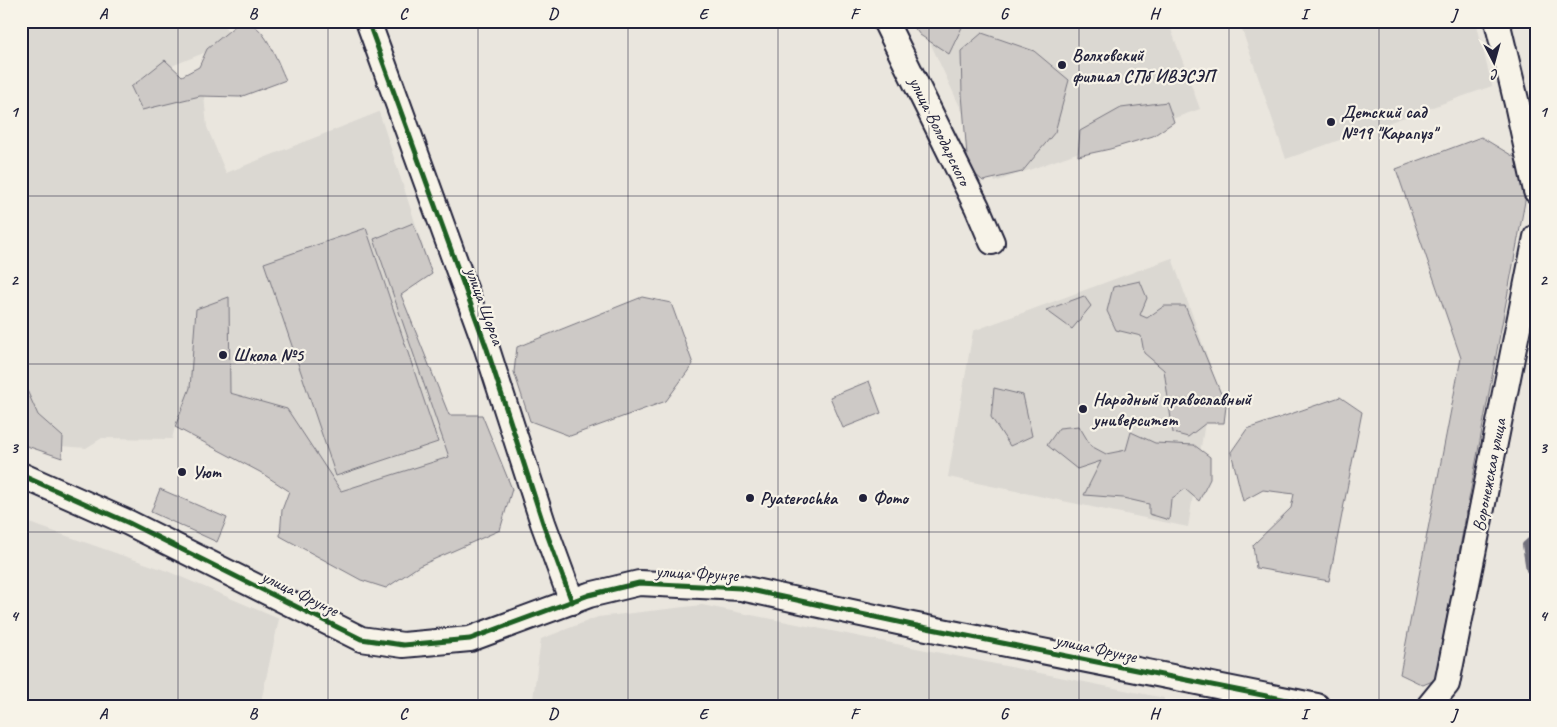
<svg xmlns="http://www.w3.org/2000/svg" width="1557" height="727" viewBox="0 0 1557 727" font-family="Caveat,sans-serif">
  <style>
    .built { fill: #dbd8d2 }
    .green { fill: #cdc9c6; stroke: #787680 }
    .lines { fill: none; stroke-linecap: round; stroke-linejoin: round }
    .stream { stroke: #716f7b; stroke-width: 6 }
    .street-casing { stroke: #22223b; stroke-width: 28 }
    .street { stroke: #f7f3e8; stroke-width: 24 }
    .cycleway-casing { stroke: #f7f3e8; stroke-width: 8 }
    .cycleway { stroke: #1b5e20; stroke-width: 5 }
    .grid { fill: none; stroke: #22223b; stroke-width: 1; stroke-opacity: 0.55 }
    .poi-dot { fill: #22223b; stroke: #f7f3e8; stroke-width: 2 }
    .labels { text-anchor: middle; stroke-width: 4.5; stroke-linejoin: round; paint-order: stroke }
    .poi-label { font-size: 18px; font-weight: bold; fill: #22223b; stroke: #f7f3e8; text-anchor: start }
    .street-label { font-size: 18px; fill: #22223b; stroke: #f7f3e8 }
    .neatline { fill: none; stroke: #22223b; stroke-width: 2 }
    .grid-label { font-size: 16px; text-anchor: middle; font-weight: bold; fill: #22223b }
  </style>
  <rect width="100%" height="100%" fill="#eae6de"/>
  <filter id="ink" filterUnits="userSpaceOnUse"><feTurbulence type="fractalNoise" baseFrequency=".02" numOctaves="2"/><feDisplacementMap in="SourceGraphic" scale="10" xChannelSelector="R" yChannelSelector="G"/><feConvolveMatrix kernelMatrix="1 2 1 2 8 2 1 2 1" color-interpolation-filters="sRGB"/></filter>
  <g filter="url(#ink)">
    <g class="built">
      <polygon points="21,21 223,21 231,42 137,80 145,105 203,85 207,127 226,173 379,112 432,274 401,295 449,415 482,415 512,489 500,530 419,566 386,588 361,580 280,536 282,510 289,491 260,472 175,427 172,439 102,438 86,448 21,443"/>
      <polygon points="920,21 1168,21 1200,109 995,182"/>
      <polygon points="1239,21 1476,21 1492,86 1286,159"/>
      <polygon points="1172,258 1213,373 1188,527 948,477 973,331"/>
      <polygon points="21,520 167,571 279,619 260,706 21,706"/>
      <polygon points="702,605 1164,698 1163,706 532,706 541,639 598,617"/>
    </g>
    <g class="green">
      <path d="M241 21C265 21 277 62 286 80L240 97 200 96 142 110 131 87 165 60 182 76 199 67 207 49Z"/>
      <polygon points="909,21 965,21 949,54 920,35"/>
      <polygon points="982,33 1034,51 1069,80 1055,132 1022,172 983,181 968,168 962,94 961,51"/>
      <polygon points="1167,102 1174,122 1153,136 1110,149 1078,156 1080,131 1121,108"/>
      <polygon points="1481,137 1521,161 1526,196 1435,680 1423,685 1400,674 1461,358 1396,169"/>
      <polygon points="413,223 432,274 401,295 449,415 482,415 512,489 500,530 419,566 386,588 361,580 280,536 282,510 289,491 260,472 175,427 190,388 196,309 229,297 230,393 287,409 341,491 449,457 374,239"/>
      <polygon points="366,228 438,442 336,476 264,263"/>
      <polygon points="1140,281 1147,298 1140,315 1147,318 1164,306 1185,306 1226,406 1224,423 1206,423 1188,437 1173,433 1164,370 1144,353 1141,336 1116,330 1107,311 1113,287"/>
      <polygon points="1084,296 1091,306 1072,329 1046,310"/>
      <polygon points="642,297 671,303 693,364 666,401 570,436 530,421 514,372 517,347"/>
      <polygon points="21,377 38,415 63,437 62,458 21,444"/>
      <polygon points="869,381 881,413 843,428 830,397"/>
      <polygon points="994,388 1023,395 1032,436 1010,446 991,417"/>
      <polygon points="1340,397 1362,412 1329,581 1256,568 1253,545 1291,508 1294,494 1263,490 1243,501 1231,452 1247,429"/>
      <polygon points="1079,426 1091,446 1106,454 1126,450 1131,432 1155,443 1194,445 1210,457 1210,479 1199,501 1185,489 1171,499 1169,520 1149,514 1149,504 1123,498 1084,495 1101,461 1077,469 1047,445 1059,428"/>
      <polygon points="160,489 227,518 217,542 151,512"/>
    </g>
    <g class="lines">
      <polyline class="stream" points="1536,535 1525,545 1529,570 1536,575"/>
      <g class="street-casing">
        <g id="street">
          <polyline points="368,21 487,349 543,523 572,602"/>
          <polyline points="885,21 977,207 992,242"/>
          <polyline points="1497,21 1517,104 1536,191"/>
          <polyline points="21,475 129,523 361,639 403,645 470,639 589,595 639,583 741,588 912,625 1317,706"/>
          <polyline points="1429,706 1447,684 1536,237"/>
        </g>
      </g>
      <use href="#street" class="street"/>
      <g class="cycleway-casing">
        <g id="cycleway">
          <polyline points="368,21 487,349 543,523 572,602"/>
          <polyline points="21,475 129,523 361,639 403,645 470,639 589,595 639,583 741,588 912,625 1317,706"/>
        </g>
      </g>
      <use href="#cycleway" class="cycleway"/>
    </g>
  </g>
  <path class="grid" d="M178 21V706M328 21V706M478 21V706M628 21V706M778 21V706M929 21V706M1079 21V706M1229 21V706M1379 21V706M21 196H1536M21 364H1536M21 532H1536"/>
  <g class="poi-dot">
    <circle cx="1062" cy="65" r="5"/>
    <circle cx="1331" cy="122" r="5"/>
    <circle cx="223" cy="355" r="5"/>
    <circle cx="1083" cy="409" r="5"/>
    <circle cx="182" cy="472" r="5"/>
    <circle cx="750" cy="498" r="5"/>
    <circle cx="863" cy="498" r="5"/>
  </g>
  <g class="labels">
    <g class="poi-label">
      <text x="1072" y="61">Волховский<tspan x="1072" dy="21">филиал СПб ИВЭСЭП</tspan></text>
      <text x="1341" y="118">Детский сад<tspan x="1341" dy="21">№19 "Карапуз"</tspan></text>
      <text x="233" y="361">Школа №5</text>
      <text x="1093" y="405">Народный православный<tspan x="1093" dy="21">университет</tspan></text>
      <text x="192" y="478">Уют</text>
      <text x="760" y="504">Pyaterochka</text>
      <text x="873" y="504">Фото</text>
    </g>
    <g class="street-label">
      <text transform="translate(940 131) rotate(64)" y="6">улица Володарского</text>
      <text transform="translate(485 306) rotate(70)" y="6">улица Щорса</text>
      <text transform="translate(1489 475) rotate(-79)" y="6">Воронежская улица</text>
      <text transform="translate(697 573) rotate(3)" y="6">улица Фрунзе</text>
      <text transform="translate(300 593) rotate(26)" y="6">улица Фрунзе</text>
      <text transform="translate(1096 648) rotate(12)" y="6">улица Фрунзе</text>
    </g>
  </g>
  <rect width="1557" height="727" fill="none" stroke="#f7f3e8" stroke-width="55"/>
  <g transform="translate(1494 62) rotate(174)" stroke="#f7f3e8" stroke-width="4" paint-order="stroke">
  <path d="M0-4L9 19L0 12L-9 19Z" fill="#22223b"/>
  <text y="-8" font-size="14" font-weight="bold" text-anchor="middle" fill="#22223b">С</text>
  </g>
  <rect x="28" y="28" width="1502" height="672" class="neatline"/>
  <g class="grid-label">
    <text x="103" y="19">A</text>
    <text x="253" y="19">B</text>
    <text x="403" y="19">C</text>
    <text x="553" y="19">D</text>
    <text x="703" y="19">E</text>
    <text x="854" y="19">F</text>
    <text x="1004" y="19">G</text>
    <text x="1154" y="19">H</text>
    <text x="1304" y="19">I</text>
    <text x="1454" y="19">J</text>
    <text x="14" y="117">1</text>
    <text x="1543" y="117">1</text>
    <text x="14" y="285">2</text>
    <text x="1543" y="285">2</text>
    <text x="14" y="453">3</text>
    <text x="1543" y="453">3</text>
    <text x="14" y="621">4</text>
    <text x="1543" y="621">4</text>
    <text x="103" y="719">A</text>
    <text x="253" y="719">B</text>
    <text x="403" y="719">C</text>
    <text x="553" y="719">D</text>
    <text x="703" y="719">E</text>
    <text x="854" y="719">F</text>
    <text x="1004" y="719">G</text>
    <text x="1154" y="719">H</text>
    <text x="1304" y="719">I</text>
    <text x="1454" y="719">J</text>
  </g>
</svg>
